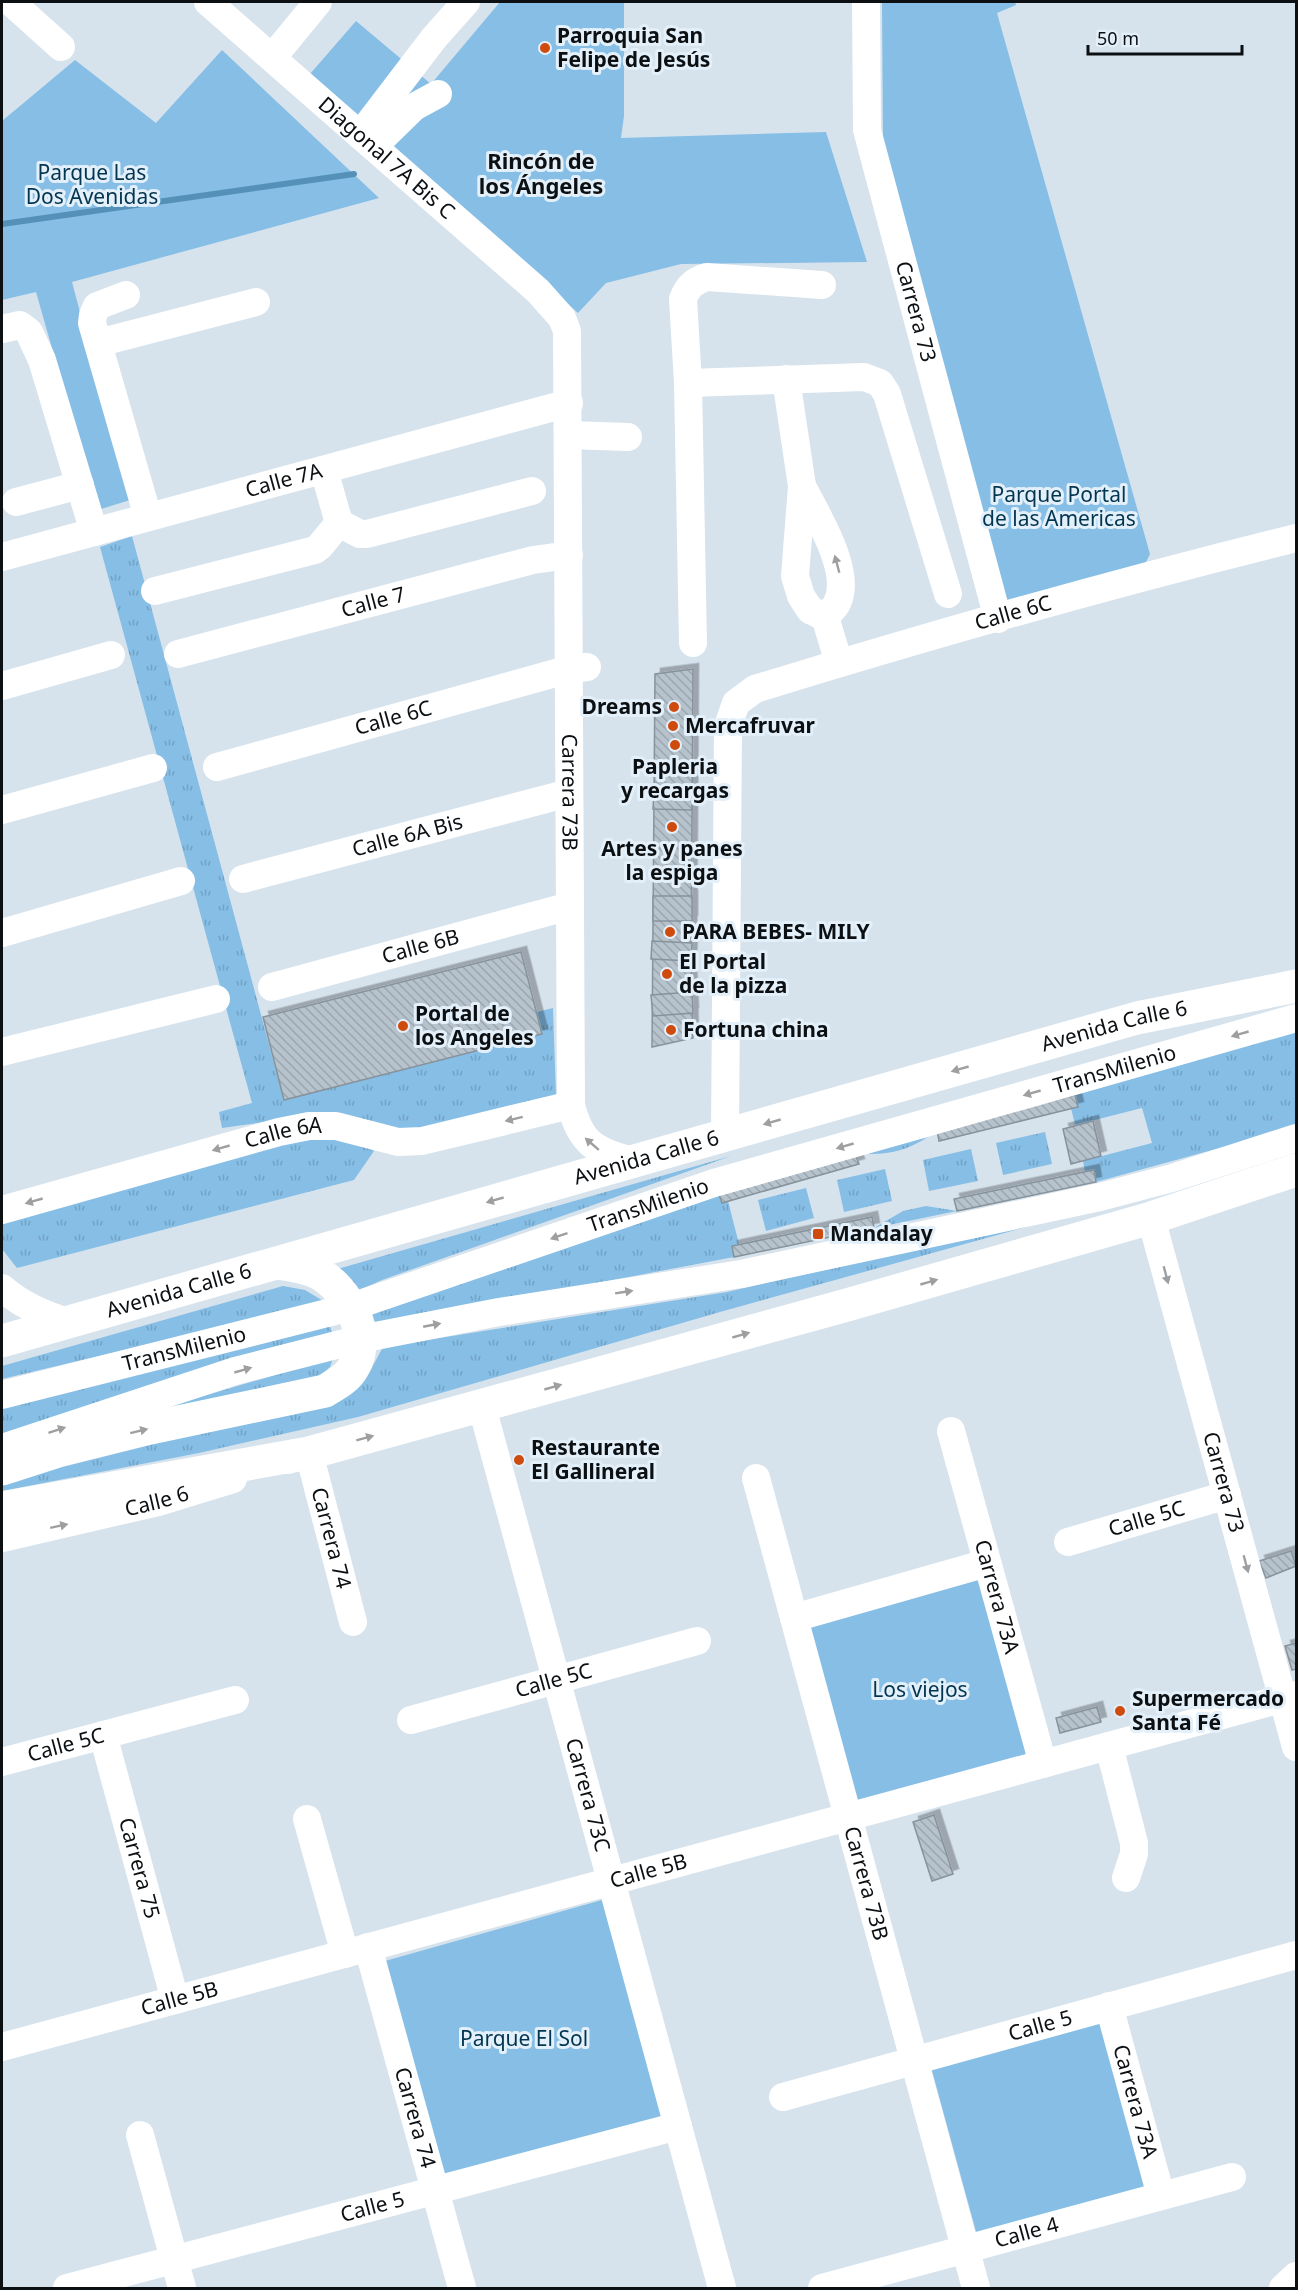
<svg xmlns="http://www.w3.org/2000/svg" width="1298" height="2290" viewBox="0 0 1298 2290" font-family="'Noto Sans',sans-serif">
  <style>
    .grass { fill: url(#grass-tufts) }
    .park { fill: #86bee6 }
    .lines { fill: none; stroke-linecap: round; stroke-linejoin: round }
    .stream { stroke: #5590b9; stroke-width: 6 }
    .building { fill: url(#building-back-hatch); stroke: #87939c; stroke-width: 1.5; filter: url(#shadow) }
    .minor { stroke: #fff; stroke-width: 28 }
    .highway { stroke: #fff; stroke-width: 33 }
    .oneway { fill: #9e9fa1 }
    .poi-dot { fill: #cf4a0d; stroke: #e3f0fa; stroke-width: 2 }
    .labels { text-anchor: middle; stroke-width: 6; stroke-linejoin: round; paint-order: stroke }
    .poi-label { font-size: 21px; font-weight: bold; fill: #0c1013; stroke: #e3f0fa; text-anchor: start }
    .street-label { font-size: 21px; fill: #0c1013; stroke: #e3f0fa }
    .park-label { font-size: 21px; fill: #023550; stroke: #e3f0fa }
    .neighbourhood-label { font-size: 22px; font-weight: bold; fill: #0c1013; stroke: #e3f0fa }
  </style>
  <defs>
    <pattern id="grass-tufts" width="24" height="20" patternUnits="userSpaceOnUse" patternTransform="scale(1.5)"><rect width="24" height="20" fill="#86bee6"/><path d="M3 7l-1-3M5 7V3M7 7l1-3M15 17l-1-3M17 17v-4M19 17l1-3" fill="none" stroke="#72a2c4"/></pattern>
    <pattern id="building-back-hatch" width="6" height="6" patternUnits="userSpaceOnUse" patternTransform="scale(1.5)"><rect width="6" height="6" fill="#b6c3cd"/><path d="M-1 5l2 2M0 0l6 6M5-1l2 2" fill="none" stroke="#9ba6af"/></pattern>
    <filter id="shadow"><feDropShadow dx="5.5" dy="-5.5" stdDeviation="0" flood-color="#0004"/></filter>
  </defs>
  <rect width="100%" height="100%" fill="#d6e3ed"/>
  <g class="grass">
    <polygon points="132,536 284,1100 542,1034 537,1012 553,1008 556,1096 435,1128 402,1130 307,1116 222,1128 219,1112 252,1103 100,547"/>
    <polygon points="1296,1031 1296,1127 1096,1182 1094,1171 1085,1172 1083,1161 1152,1143 1142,1108 1075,1125 1071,1108 1075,1095"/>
    <polygon points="1045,1132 1052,1164 1003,1175 996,1143"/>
    <polygon points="319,1136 357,1142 374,1151 354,1180 17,1268 2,1249 2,1221 288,1140"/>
    <path d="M928 1137C907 1150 890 1155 865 1154Z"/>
    <polygon points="971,1149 978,1181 929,1191 923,1160"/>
    <polygon points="731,1156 382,1280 355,1292 334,1270"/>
    <polygon points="885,1169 892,1201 844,1212 837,1180"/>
    <polygon points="806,1188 814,1218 766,1231 758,1200"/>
    <polygon points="718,1192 722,1203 728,1201 739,1244 732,1246 734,1257 376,1325 371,1310"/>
    <polygon points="926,1206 957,1211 874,1228 903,1211"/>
    <polygon points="1080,1212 720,1312 358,1417 199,1453 2,1491 2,1480 351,1391 368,1375 383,1347 727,1292"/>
    <polygon points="283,1286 305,1290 325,1302 2,1379 2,1366"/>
    <polygon points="329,1324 332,1332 2,1440 2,1405"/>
    <polygon points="333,1358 330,1367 315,1380 139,1415"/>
  </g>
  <g class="park">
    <polygon points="500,2 624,2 624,116 621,138 826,132 867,262 681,264 606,283 578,313 310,74 356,21 431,84"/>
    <polygon points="882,2 1015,2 1016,5 997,13 1150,554 1144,566 1006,600 883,142"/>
    <polygon points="222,50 379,198 72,282 130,500 98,510 36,292 2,300 2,121 75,60 156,123"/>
    <polygon points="982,1576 1031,1756 858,1804 809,1623"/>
    <polygon points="602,1900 663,2118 446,2179 385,1961"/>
    <polygon points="1104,2020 1151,2192 978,2239 931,2067"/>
  </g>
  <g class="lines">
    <polyline class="stream" points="2,224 354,174"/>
  </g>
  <g class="building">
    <polygon points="693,669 691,961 693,1038 652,1047 655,674"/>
    <polygon points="654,791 692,792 692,810 653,809"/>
    <rect x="653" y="896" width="39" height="25"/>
    <polygon points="652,941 692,943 691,961 651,959"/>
    <polygon points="521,952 542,1034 284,1100 263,1017"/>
    <polygon points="692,992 693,1013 653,1016 651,995"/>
    <polygon points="1075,1095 1078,1107 939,1141 937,1130"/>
    <polygon points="1093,1121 1101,1156 1071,1164 1063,1129"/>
    <polygon points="855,1153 859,1164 722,1203 718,1192"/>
    <polygon points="1094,1170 1096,1182 957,1211 954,1199"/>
    <polygon points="872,1217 874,1228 734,1257 732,1246"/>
    <polygon points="1291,1551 1296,1566 1266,1578 1259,1561"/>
    <polygon points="1296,1643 1296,1669 1292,1670 1285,1646"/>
    <polygon points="1097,1707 1101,1722 1060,1733 1056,1718"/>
    <polygon points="934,1815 953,1874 932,1881 913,1822"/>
  </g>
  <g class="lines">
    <g class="minor">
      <polyline points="11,2 61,47"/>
      <path id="s1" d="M208 2 538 291 562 318 567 331 571 1105C580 1143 596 1152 633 1161"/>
      <path id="s2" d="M866 2 867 130 998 619"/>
      <polyline points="272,58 318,2"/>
      <polyline points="360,135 434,38 466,2"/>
      <polyline points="374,146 414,107 438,94"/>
      <polyline points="126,295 97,306 93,315 92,323 148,517"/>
      <polyline points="2,329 20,325 29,332 42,360 94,532"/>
      <polyline points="98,343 256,302"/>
      <polyline points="786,379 802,486 795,576 801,596 810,610 825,617 839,663"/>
      <polyline points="688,383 864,377 880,383 887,394 948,594"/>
      <polyline points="568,435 628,437"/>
      <polyline points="324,470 339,523 360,534 367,534 532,491"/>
      <path d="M802 486C816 514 853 572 837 603 835 608 828 613 825 617"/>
      <polyline points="16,502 80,485"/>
      <path id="s3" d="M2 557 569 403"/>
      <polyline points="155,591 315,550 320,546 339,523"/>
      <path d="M693 643 688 383 683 299C688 286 694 281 707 277L822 285"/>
      <path id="s4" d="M178 654 533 560 569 555"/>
      <polyline points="2,686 111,655"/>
      <path id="s5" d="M217 767 570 669 587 667"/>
      <polyline points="2,810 153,768"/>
      <path id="s6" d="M243 879 569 793"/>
      <polyline points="2,933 181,881"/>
      <path id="s7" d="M272 987 570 906"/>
      <polyline points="2,1052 216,999"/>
      <path id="s8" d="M725 1135 728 726 736 703 755 689C934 634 1114 583 1296 538"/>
      <path id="s9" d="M2 1210 279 1132 309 1126H336L398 1142 422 1141 571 1105"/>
      <path id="s10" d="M1151 1218 1296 1747"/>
      <path d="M2 1288C21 1305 43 1314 67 1322"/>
      <path id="s11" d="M2 1395 351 1307 714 1183 1296 1018"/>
      <path id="s12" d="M482 1407 722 2288"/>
      <path id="s13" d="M951 1431 1043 1764"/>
      <polyline points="2,1448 235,1371 360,1339 499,1312 741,1274 1100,1197 1172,1178 1296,1138"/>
      <path id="s14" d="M288 1460 309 1453 353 1622"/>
      <path id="s15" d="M756 1478 976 2288"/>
      <path id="s16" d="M2 1538 158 1502 233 1479"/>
      <path id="s17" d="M1068 1542 1227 1495"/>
      <polyline points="794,1618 987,1563"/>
      <path id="s18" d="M411 1720 697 1641"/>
      <path id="s19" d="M103 1735 175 2000"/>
      <polyline points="1109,1746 1134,1843 1134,1854 1126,1878"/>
      <path id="s20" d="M2 1762 235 1700"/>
      <polyline points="307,1819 345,1954"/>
      <path id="s21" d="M368 1947 462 2288"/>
      <path id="s22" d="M1109 2006 1161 2196"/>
      <path id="s23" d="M2 2047 1296 1695"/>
      <path id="s24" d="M783 2097 1296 1955"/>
      <polyline points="140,2135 182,2288"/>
      <path id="s25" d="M67 2288 678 2126"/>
      <path id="s26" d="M822 2288 1232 2177"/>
      <polyline points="1283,2288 1296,2276"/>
    </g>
    <g class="highway">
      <path id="s27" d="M2 1341 1137 1018 1296 986"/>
      <path d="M2 1469 58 1451 150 1428 325 1391C335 1385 347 1379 353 1368 373 1336 348 1289 318 1273 306 1267 291 1265 278 1263"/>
      <polyline points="2,1508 309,1453 847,1305 1151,1218 1296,1170"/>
    </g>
  </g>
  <defs><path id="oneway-solid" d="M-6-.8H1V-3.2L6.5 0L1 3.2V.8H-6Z" transform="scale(1.5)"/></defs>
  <g class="oneway">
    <use href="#oneway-solid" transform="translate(837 564) rotate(-105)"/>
    <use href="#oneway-solid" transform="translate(1240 1034) rotate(164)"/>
    <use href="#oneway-solid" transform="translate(960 1069) rotate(164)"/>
    <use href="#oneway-solid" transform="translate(1032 1093) rotate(164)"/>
    <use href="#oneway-solid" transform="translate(514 1119) rotate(166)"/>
    <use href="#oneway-solid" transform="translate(772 1122) rotate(164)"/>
    <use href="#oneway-solid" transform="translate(592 1144) rotate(-139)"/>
    <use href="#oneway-solid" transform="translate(845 1146) rotate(164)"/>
    <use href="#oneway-solid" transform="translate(221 1148) rotate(164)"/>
    <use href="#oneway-solid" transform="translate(495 1200) rotate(164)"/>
    <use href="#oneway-solid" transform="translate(34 1201) rotate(164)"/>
    <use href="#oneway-solid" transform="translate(559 1236) rotate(161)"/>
    <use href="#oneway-solid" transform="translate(1166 1275) rotate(75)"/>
    <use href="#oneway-solid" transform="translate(929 1282) rotate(-16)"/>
    <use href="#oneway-solid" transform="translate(624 1292) rotate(-9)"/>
    <use href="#oneway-solid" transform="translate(432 1325) rotate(-11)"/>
    <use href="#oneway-solid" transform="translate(741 1335) rotate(-16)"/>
    <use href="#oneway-solid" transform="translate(243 1370) rotate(-16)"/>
    <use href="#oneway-solid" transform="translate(553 1387) rotate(-16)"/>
    <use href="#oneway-solid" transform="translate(57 1430) rotate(-18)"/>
    <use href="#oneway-solid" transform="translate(139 1431) rotate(-14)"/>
    <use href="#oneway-solid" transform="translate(365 1438) rotate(-15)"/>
    <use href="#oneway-solid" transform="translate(59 1526) rotate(-12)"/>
    <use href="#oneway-solid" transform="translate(1246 1564) rotate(75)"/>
  </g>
  <g class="poi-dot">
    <circle cx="545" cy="48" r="6"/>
    <circle cx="674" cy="707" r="6"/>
    <circle cx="673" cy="726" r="6"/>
    <circle cx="675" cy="745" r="6"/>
    <circle cx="672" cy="827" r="6"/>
    <circle cx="670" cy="932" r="6"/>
    <circle cx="667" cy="974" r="6"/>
    <circle cx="403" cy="1026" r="6"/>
    <circle cx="671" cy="1030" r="6"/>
    <rect x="812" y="1228" width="12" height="12" rx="3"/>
    <circle cx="519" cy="1460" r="6"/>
    <circle cx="1120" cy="1711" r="6"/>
  </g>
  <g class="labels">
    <g class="poi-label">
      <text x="557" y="43">Parroquia San<tspan x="557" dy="24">Felipe de Jesús</tspan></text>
      <text x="662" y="714" text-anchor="end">Dreams</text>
      <text x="685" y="733">Mercafruvar</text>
      <text x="675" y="774" text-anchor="middle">Papleria<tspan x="675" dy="24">y recargas</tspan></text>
      <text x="672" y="856" text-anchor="middle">Artes y panes<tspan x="672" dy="24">la espiga</tspan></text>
      <text x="682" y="939">PARA BEBES- MILY</text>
      <text x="679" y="969">El Portal<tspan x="679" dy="24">de la pizza</tspan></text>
      <text x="415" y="1021">Portal de<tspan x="415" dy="24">los Angeles</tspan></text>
      <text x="683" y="1037">Fortuna china</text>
      <text x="830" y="1241">Mandalay</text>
      <text x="531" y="1455">Restaurante<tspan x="531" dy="24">El Gallineral</tspan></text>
      <text x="1132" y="1706">Supermercado<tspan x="1132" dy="24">Santa Fé</tspan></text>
    </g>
    <g class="street-label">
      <text dy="7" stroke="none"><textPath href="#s1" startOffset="237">Diagonal 7A Bis C</textPath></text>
      <text dy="7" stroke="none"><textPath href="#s2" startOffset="316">Carrera 73</textPath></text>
      <text dy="7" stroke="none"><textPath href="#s3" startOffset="292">Calle 7A</textPath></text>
      <text dy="7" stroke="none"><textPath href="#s4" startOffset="202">Calle 7</textPath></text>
      <text dy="7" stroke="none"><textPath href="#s8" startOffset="726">Calle 6C</textPath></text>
      <text dy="7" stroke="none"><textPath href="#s5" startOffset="183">Calle 6C</textPath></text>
      <text dy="7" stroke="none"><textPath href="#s1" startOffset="950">Carrera 73B</textPath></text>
      <text dy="7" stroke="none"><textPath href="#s6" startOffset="170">Calle 6A Bis</textPath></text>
      <text dy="7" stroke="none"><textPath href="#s7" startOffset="154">Calle 6B</textPath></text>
      <text dy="7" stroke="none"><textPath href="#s27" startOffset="1156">Avenida Calle 6</textPath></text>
      <text dy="7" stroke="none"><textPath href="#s11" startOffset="1160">TransMilenio</textPath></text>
      <text dy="7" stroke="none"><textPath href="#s9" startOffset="292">Calle 6A</textPath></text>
      <text dy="7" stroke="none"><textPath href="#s27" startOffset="670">Avenida Calle 6</textPath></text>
      <text dy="7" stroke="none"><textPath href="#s11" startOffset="674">TransMilenio</textPath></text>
      <text dy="7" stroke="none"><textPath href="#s27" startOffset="184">Avenida Calle 6</textPath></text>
      <text dy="7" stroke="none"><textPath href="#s11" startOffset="188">TransMilenio</textPath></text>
      <text dy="7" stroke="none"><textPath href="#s10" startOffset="274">Carrera 73</textPath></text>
      <text dy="7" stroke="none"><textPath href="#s16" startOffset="159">Calle 6</textPath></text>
      <text dy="7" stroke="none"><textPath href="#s17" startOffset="82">Calle 5C</textPath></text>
      <text dy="7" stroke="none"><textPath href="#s14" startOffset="110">Carrera 74</textPath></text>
      <text dy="7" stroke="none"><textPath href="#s13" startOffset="172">Carrera 73A</textPath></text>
      <text dy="7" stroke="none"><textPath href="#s18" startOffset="148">Calle 5C</textPath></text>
      <text dy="7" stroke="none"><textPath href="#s20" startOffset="66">Calle 5C</textPath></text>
      <text dy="7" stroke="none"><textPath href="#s12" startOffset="402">Carrera 73C</textPath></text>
      <text dy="7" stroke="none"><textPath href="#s19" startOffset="138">Carrera 75</textPath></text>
      <text dy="7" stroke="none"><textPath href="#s23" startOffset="670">Calle 5B</textPath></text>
      <text dy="7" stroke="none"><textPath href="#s15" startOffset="420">Carrera 73B</textPath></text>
      <text dy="7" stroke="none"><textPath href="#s23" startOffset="184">Calle 5B</textPath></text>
      <text dy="7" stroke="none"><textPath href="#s24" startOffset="267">Calle 5</textPath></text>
      <text dy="7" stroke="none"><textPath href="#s22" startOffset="99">Carrera 73A</textPath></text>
      <text dy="7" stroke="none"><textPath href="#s21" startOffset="177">Carrera 74</textPath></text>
      <text dy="7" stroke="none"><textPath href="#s25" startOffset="316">Calle 5</textPath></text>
      <text dy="7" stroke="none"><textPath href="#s26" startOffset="212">Calle 4</textPath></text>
    </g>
    <g class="park-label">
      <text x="92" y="180">Parque Las<tspan x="92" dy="24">Dos Avenidas</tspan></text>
      <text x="1059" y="502">Parque Portal<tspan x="1059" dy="24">de las Americas</tspan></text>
      <text x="920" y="1697">Los viejos</text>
      <text x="524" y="2046">Parque El Sol</text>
    </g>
    <g class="neighbourhood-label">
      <text x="541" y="169">Rincón de<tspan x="541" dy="25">los Ángeles</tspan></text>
    </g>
  </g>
  <rect width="1298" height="2290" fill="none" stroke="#0c1013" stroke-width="6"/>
  <path d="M1088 45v9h154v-9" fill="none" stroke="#0c1013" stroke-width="3"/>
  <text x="1097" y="45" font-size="18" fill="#0c1013" stroke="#e3f0fa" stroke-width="4.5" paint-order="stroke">50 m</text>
</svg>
